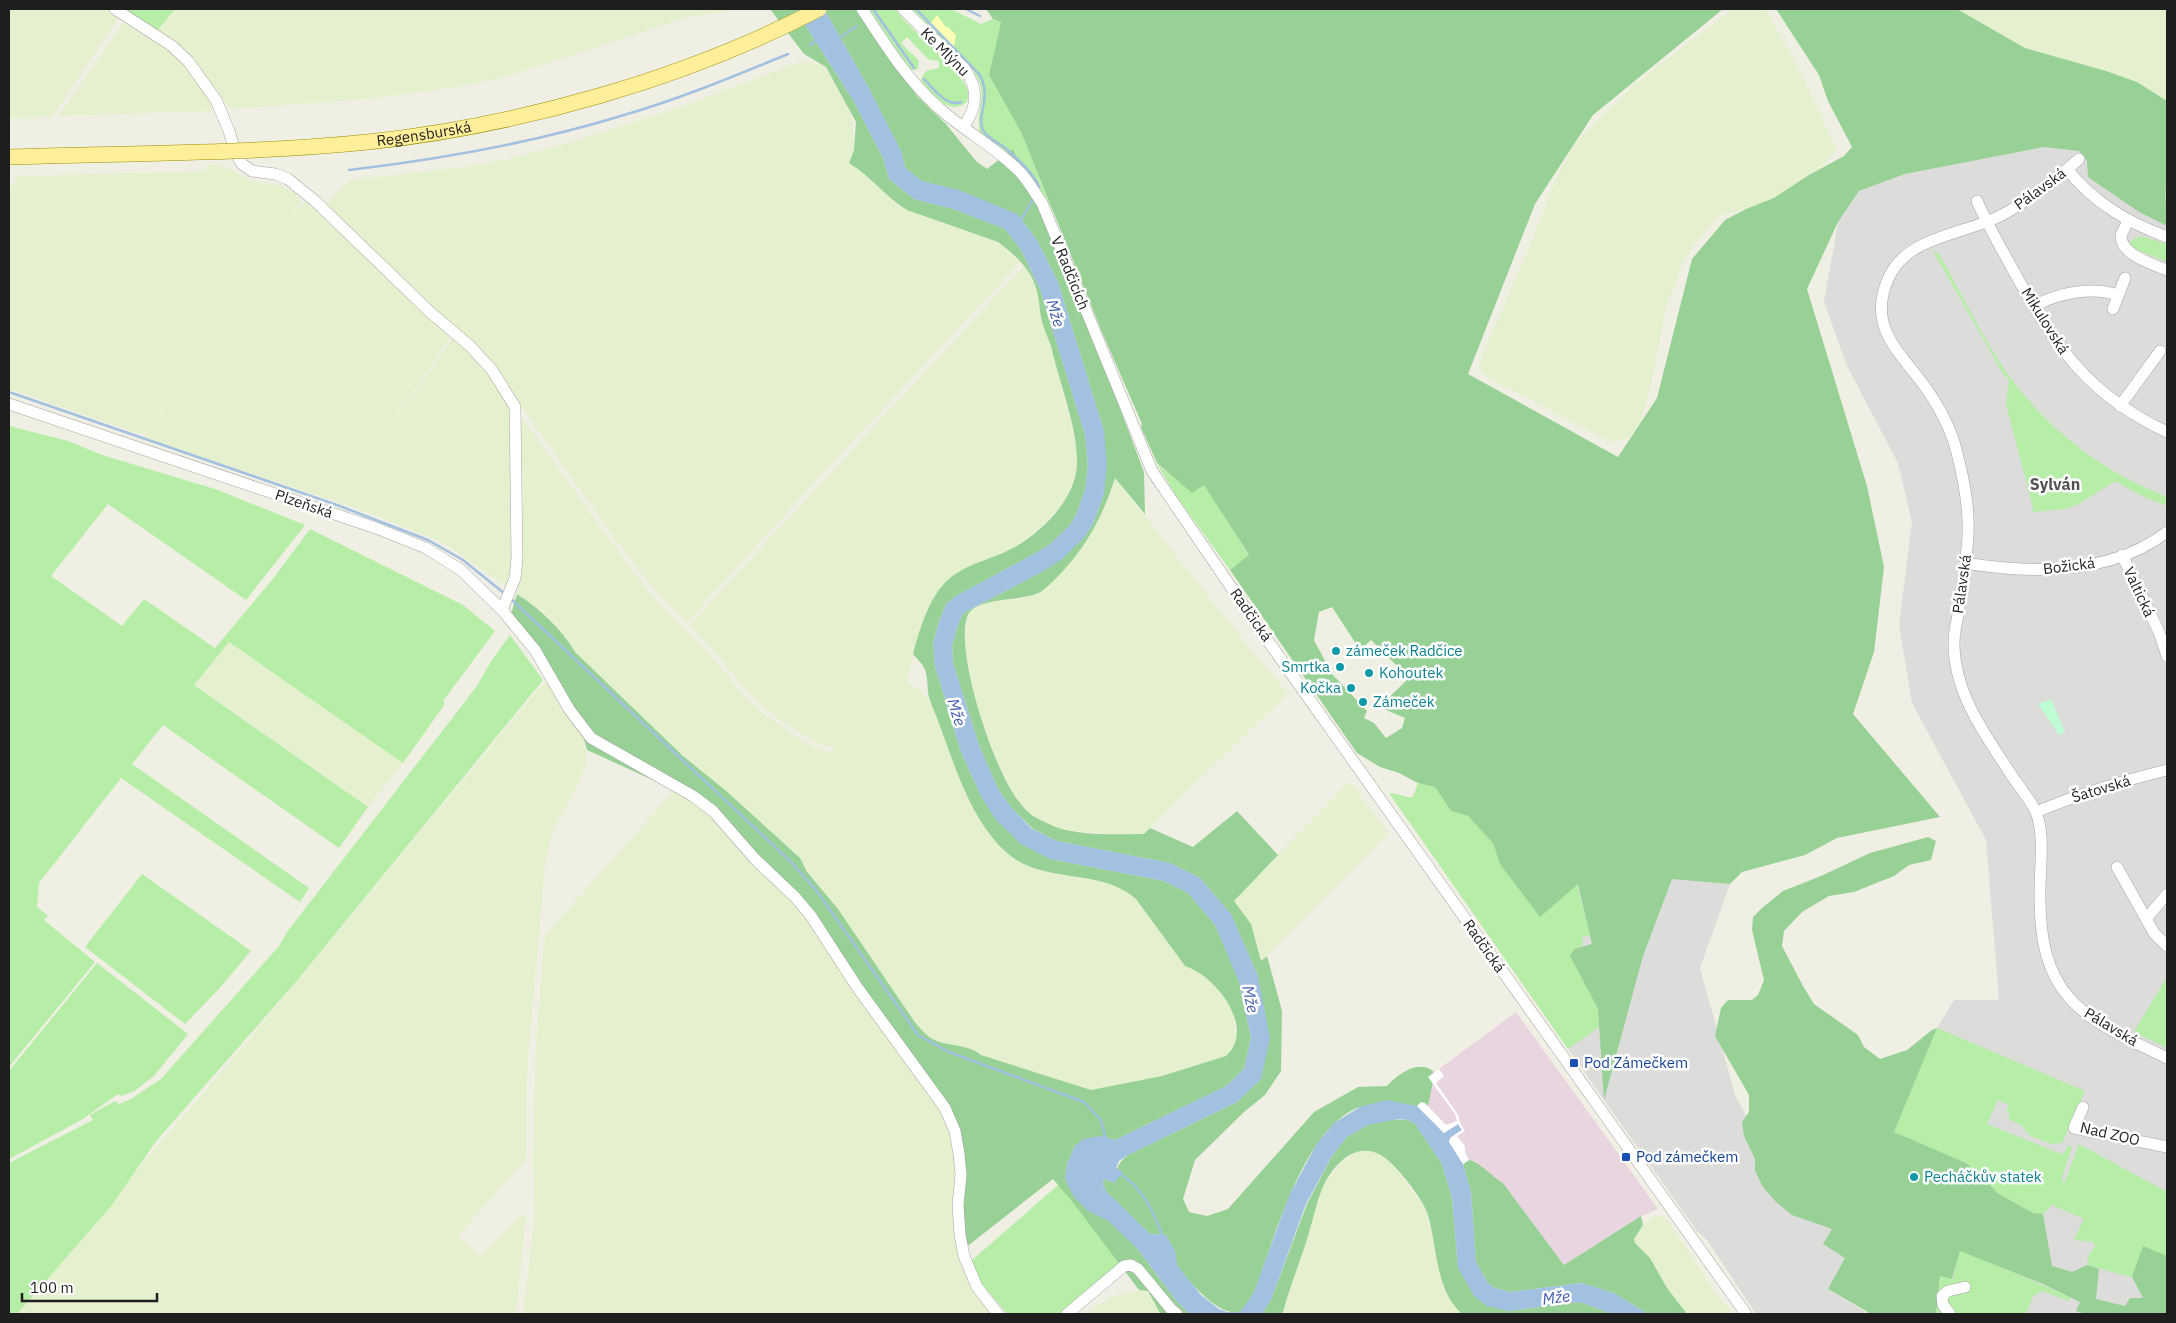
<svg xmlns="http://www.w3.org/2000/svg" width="2176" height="1323" viewBox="0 0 2176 1323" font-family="'IBM Plex Sans',sans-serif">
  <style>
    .residential { fill: #dcdcdb }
    .industrial { fill: #e9d5e0 }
    .farmland { fill: #e4f0ce }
    .grass { fill: #b6eda7 }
    .forest { fill: #98d196; fill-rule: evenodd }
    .sand { fill: #faffb3 }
    .park { fill: #befcd4 }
    .water { fill: #a2c1e0 }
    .pier { fill: #fff }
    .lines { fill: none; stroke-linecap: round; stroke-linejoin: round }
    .stream { stroke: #a2c1e0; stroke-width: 2.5 }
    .minor-casing { stroke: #a5a5a5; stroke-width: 12 }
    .minor { stroke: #fff; stroke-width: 11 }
    .major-bridge-casing { stroke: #998f00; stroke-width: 16; stroke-linecap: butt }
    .major-bridge { stroke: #ffee9a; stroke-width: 15 }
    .culture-dot { fill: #0f9aa8; stroke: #fff; stroke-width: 2 }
    .transit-dot { fill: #1a4fb4; stroke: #fff; stroke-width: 2 }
    .labels { text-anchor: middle; stroke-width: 5; stroke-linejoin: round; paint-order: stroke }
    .street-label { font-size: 15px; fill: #1e1e1e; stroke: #fff }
    .culture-label { font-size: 15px; fill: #0d838f; stroke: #fff; text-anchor: start }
    .transit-label { font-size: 15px; fill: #164399; stroke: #fff; text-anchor: start }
    .water-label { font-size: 16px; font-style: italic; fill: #455fb4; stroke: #fff }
    .neighbourhood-label { font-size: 16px; font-weight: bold; fill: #515151; stroke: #fff }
  </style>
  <rect width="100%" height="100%" fill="#f0efe4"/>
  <g class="residential">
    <polygon points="2044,147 2079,151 2139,212 2167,226 2167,1314 1936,1314 1940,1276 1894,1132 1937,1028 1954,1000 1999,1000 1986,840 1912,703 1899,625 1912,522 1898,463 1847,366 1824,302 1838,222 1859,191 1905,174"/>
    <polygon points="1402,811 1623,833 1730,884 1700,968 1735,1095 1765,1150 1948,1219 1828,1289 1865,1312 1864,1314 1756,1314 1707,1240 1697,1231 1604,1100"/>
  </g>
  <polygon class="industrial" points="1516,1012 1658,1209 1641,1216 1564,1265 1503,1183 1491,1176 1475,1161 1469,1160 1463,1164 1423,1110 1428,1077"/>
  <g class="farmland">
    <polygon points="9,9 107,9 119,16 52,117 9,118"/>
    <polygon points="175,9 738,9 685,18 508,76 458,87 369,99 231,109 211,83 158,30"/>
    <polygon points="1733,9 1764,9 1770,16 1804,79 1837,150 1822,166 1774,198 1761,204 1719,216 1693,246 1683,263 1666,308 1651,384 1641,419 1634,432 1626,439 1610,442 1484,375 1478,370 1482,356 1533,238 1556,178 1578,140 1635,84"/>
    <polygon points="1957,9 2167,9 2167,101 2137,82 2106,71 2025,48"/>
    <polygon points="125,20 151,36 180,60 204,90 213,111 59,116"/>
    <polygon points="802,61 823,65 846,101 852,122 854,144 850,163 858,168 896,204 944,224 990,239 1007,249 1020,262 821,475 686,623 655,590 612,535 494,367 463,335 324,206 351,180 471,166 504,160 566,144 689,104"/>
    <polygon points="207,165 217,165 236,172 249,180 281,186 295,193 301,203 283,230 306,200 451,335 372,454 453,337 485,369 510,409 512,574 507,587 442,542 356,508 143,438 245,285 145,433 140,434 9,389 9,191 19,176 206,171"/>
    <polygon points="1024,266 1036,287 1043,326 1050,342 1069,415 1077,452 1076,476 1064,501 1043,526 1013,548 969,566 943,584 928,611 916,645 907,681 922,693 935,709 949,750 978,817 1004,851 1014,859 1034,869 1101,882 1126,890 1136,899 1185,966 1195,969 1219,989 1232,1010 1237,1038 1233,1050 1226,1056 1162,1076 1091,1090 981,1055 970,1048 948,1044 928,1037 914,1021 838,909 807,872 800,858 725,790 683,756 575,652 554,623 540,610 517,594 523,543 523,473 519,423 521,420 525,422 636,576 662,607 712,657 744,696 763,713 802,741 829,753 834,751 835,748 817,743 778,719 750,695 720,658 689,625"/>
    <polygon points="1115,478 1258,659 1288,693 1144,834 1109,834 1067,830 1048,824 1029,812 1019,803 1001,770 983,725 975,700 965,646 967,617 972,609 988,602 1023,598 1042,591 1081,551 1107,504"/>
    <polygon points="229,641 403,763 368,807 194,684"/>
    <polygon points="545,683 549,684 584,739 587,761 580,779 551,835 545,866 527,1069 526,1159 458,1236 480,1256 523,1214 526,1214 516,1314 12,1314 236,1055 541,686"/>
    <polygon points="1350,781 1388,833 1261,962 1251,924 1233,901"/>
    <polygon points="675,790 701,805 802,910 936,1102 950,1129 957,1170 955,1219 991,1314 523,1314 535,1215 533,1162 536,1041 545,935"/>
    <polygon points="1360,1150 1373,1151 1382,1155 1393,1165 1426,1210 1443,1285 1457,1309 1462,1314 1280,1314 1283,1312 1322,1188 1341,1162"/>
    <polygon points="1658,1216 1667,1219 1718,1297 1733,1314 1687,1314 1667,1288 1650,1258 1635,1243 1634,1239 1643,1225 1653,1217"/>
    <polygon points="1143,1289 1148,1291 1162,1314 1086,1314 1113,1296"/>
  </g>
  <g class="grass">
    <polygon points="121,9 175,9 157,31"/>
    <path d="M868 9H895L903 19 955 70C962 77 978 101 960 106 946 111 923 92 921 79L926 71 939 68V61L929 60 907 37 901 43 919 61 918 69 914 70 909 69Z"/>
    <path d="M909 9H951L981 24 993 19 1001 22 989 75 1021 132 1053 212 1036 185 980 133C974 107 992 97 972 69Z"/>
    <polygon points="2141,236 2167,244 2167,262 2133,248 2129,244 2132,240"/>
    <path d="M1933 251 1939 254C1961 292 1982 337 2007 373 2049 431 2101 471 2167 497V506L2142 496 2115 481 2079 504 2065 509 2032 512 2033 508 2006 404 2009 380 2002 372Z"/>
    <polygon points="9,426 68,441 102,455 215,489 305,525 246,600 108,504 51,576 122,626 144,599 215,648 272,580 310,529 463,605 495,631 443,701 445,704 403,763 229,642 194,685 368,807 339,848 163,725 132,764 309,888 300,902 121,778 39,883 37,907 48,916 44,920 95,962 9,1067"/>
    <polygon points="1157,464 1192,492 1204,484 1249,556 1230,570 1177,497"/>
    <polygon points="510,635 543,680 295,983 157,1140 111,1206 17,1314 9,1314 9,1163 93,1120 90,1115 115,1101 119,1104 131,1099 161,1079 279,946 287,932 477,686 492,660"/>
    <path d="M1418 783 1435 787 1451 811 1468 816 1493 843 1500 864 1506 871 1577 884 1590 935 1582 937 1583 945 1574 949 1570 956 1598 1009 1599 1027 1568 1049 1389 793C1398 793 1405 798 1413 797Z"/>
    <polygon points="142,874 251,951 216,992 185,1024 85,947"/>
    <polygon points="97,963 188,1034 154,1076 133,1092 121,1096 118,1094 83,1119 9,1159 9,1071"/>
    <polygon points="2167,977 2167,1048 2134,1032"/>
    <polygon points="1937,1028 2085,1091 2062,1143 2052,1144 2030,1136 2021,1125 2008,1119 2010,1114 2006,1112 2009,1105 1998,1100 1987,1124 2056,1152 2063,1154 2069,1145 2072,1147 2061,1180 2065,1182 2079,1144 2165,1191 2167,1185 2167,1287 2087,1265 2089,1254 2095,1247 2093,1242 2074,1240 2084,1219 2052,1205 2043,1214 2033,1213 1997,1193 1983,1177 1966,1163 1894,1132"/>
    <polygon points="1065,1179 1139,1250 1060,1314 1007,1314 975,1275 971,1261"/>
    <polygon points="1960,1250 2070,1297 2069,1301 2042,1291 2033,1296 2026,1314 1936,1314 1940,1276 1953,1279"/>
  </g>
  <g class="forest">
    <path d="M770 9H795L853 100 883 158 889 179 914 199 953 209 1005 229 1021 250 1040 289 1085 435 1088 465 1085 490 1076 515 1070 525 1049 545 1032 555 956 596 946 604 939 622 933 643 935 666 961 752 982 798 1050 859 1164 881 1188 893 1215 925 1239 981 1251 1038 1244 1069 1226 1086 1115 1140 1101 1136 1075 1146 1067 1164 1065 1179 1088 1211 1107 1220 1136 1247 1175 1299 1189 1314 1160 1313 1148 1291 1139 1290 1075 1205 1053 1179 960 1252 957 1170 950 1129 936 1102 814 924 701 805 675 790 587 750 584 739 564 710 511 614 517 594C541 610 560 627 575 652L683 756 725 790 800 858 807 872 838 909 914 1021C918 1026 923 1032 928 1036 943 1048 966 1042 981 1055L1091 1090 1162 1076 1226 1056C1257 1028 1215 975 1185 966L1136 899C1101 867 1041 885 1006 852 965 814 952 753 931 703 926 693 929 680 925 670 923 664 917 659 913 654 919 632 927 603 943 585 961 564 989 561 1013 548 1041 533 1076 499 1077 464 1078 430 1061 387 1053 354 1051 343 1046 335 1043 325 1039 313 1040 300 1036 288 1031 269 1013 253 998 242L907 210C885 197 871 176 849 163L854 150 856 122 826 67 804 54Z"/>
    <path d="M824 9H857L877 42 917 96 945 123 976 161 987 169 1013 149 1099 353 1144 472 1145 514 1115 478C1104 513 1089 542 1064 570 1058 576 1050 585 1042 591 1024 603 974 595 967 617 955 655 995 774 1020 803 1026 812 1037 819 1047 823 1072 837 1115 834 1144 834L1150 828 1193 847 1237 811 1278 855 1234 901 1251 924 1261 961 1267 956 1282 1011 1281 1071 1265 1095 1244 1112 1195 1160 1183 1199 1189 1212 1207 1216 1228 1209 1314 1112 1358 1087 1387 1086C1397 1075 1418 1059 1433 1071L1434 1077 1428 1106 1423 1110C1410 1101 1390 1105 1375 1106 1370 1106 1364 1106 1360 1107 1310 1124 1281 1217 1265 1262 1259 1277 1255 1299 1242 1310 1224 1323 1186 1279 1178 1266 1175 1262 1176 1256 1175 1252 1173 1246 1168 1240 1166 1235L1150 1234 1107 1192 1103 1184 1104 1179 1114 1183C1116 1170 1117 1163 1128 1155L1237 1102 1261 1079 1258 976 1231 914 1200 878 1170 863 1057 841 1033 829 1011 807 998 789 979 745 953 663 952 646 957 628 962 615 967 611 1042 572 1084 538 1093 524 1104 494V431L1058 282 1037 240 1017 214 959 191 922 181 905 168 901 151 870 90Z"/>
    <path d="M986 9H1723L1593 115 1535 204 1468 374 1618 457 1657 398 1692 259 1725 220 1746 209 1774 198 1809 175 1844 156 1852 147 1828 101 1819 75 1776 9H1957L2025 48 2106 71 2137 82 2167 101V181C2164 191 2167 214 2167 226L2139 212 2088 177 2087 161 2079 151 2044 147 1905 174 1859 191 1838 222 1807 289 1867 486 1884 567 1874 652 1853 714 1940 817 1837 838 1805 855 1742 872 1730 884 1672 879 1643 956 1604 1100 1598 1009 1570 956 1574 949 1592 944 1578 884 1540 917 1500 864 1493 843 1468 816 1451 811 1435 787 1418 783 1399 773 1380 767 1357 753 1230 570 1249 555 1204 485 1192 493 1157 463 1141 427 1142 424 1102 332 1021 132 989 75 1001 22 993 19ZM1332 607 1360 650 1371 640 1409 678 1379 707 1405 718 1402 728 1386 738 1374 723 1364 718 1367 711 1332 674 1314 640 1319 612Z"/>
    <polygon points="1928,837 1936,841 1931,860 1909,865 1894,876 1854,892 1829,896 1802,912 1784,931 1782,946 1803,986 1814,1004 1858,1035 1864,1047 1880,1059 1907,1050 1932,1030 1937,1028 1894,1132 1966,1163 1983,1177 1997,1193 2033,1213 2043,1214 2052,1266 2072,1272 2087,1265 2099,1269 2096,1299 2125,1306 2130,1298 2143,1298 2132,1277 2143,1246 2167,1256 2167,1314 2086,1314 2076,1311 2080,1302 2043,1284 1960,1251 1952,1279 1940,1276 1936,1314 1871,1314 1828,1289 1845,1258 1823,1244 1832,1229 1792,1215 1776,1202 1763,1187 1755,1171 1755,1159 1744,1136 1742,1122 1749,1112 1749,1095 1715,1036 1721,1008 1728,1000 1752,1000 1758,995 1764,980 1752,930 1753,917 1763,907 1783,891 1821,876 1870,853"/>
    <path d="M1387 1119 1408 1120 1415 1124 1442 1164 1452 1198 1458 1268 1509 1311 1580 1302 1612 1314H1462C1434 1288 1438 1246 1427 1212 1421 1197 1401 1172 1389 1161 1361 1136 1334 1161 1322 1189 1316 1204 1313 1220 1308 1236 1300 1262 1290 1286 1283 1312L1280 1314H1262L1271 1300 1307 1204 1332 1156 1347 1137 1368 1125Z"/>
    <path d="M1469 1160C1479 1161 1492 1177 1503 1183L1564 1265 1641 1216 1643 1225 1634 1239 1635 1243 1650 1258 1667 1288 1687 1314H1648L1614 1293 1582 1283 1510 1292 1495 1288 1488 1283 1476 1262 1471 1192 1463 1164Z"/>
  </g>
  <polygon class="sand" points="937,15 946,27 948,27 956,35 954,47 930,24"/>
  <polygon class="park" points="2051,699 2065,732 2059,735 2038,704"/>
  <polygon class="water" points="795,9 824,9 870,90 901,151 905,168 922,181 959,190 1017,214 1037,240 1058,282 1104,431 1107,465 1104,494 1093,524 1084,538 1061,560 1042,572 967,611 962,615 957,628 952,646 953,663 979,745 998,789 1011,807 1032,829 1057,841 1170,863 1200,878 1231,914 1258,976 1270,1038 1261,1079 1237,1102 1128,1155 1119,1161 1116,1168 1123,1172 1114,1183 1104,1179 1103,1184 1107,1192 1150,1234 1166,1235 1175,1251 1177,1265 1201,1295 1219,1309 1227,1312 1238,1312 1242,1310 1254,1292 1289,1196 1316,1145 1334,1123 1360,1107 1386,1100 1417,1106 1444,1133 1458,1124 1462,1130 1450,1138 1449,1142 1463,1164 1471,1192 1476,1262 1488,1283 1495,1288 1510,1292 1582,1283 1614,1293 1648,1314 1612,1314 1580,1302 1509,1311 1487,1306 1474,1296 1458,1268 1452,1198 1442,1164 1415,1124 1408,1120 1398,1119 1368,1125 1347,1137 1332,1156 1306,1204 1271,1300 1262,1314 1189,1314 1175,1299 1136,1247 1107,1220 1088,1211 1074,1197 1065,1179 1067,1164 1075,1146 1083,1139 1101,1136 1115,1140 1226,1086 1244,1069 1251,1038 1239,982 1215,925 1188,893 1164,881 1050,859 1021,844 996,820 982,798 961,752 935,666 933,644 939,622 946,604 956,596 1032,555 1049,545 1070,525 1076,515 1085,490 1088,465 1085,435 1040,289 1021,250 1005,229 953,209 914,199 889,179 883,158 853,100"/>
  <polygon class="pier" points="1439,1069 1444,1076 1436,1083 1458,1115 1460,1123 1465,1131 1457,1136 1465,1146 1465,1152 1469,1160 1463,1164 1449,1142 1450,1138 1462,1130 1458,1124 1444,1133 1417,1106 1421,1102 1425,1103 1446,1125 1457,1121 1455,1114 1428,1077"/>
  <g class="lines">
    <g class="stream">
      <polyline points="873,9 914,68"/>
      <path d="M916 9 979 74C993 96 976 115 983 130 987 138 998 142 1004 147 1014 155 1036 176 1039 187"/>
      <polyline points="966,9 980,16"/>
      <polyline points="839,38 857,26"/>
      <polyline points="810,45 817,40"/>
      <path d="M924 79C933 88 947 108 961 102"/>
      <path d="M349 170C442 159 534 143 624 115 680 99 734 76 788 54"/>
      <polyline points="1020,222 1032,201"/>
      <polyline points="9,392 337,505 428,540 463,560 505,594"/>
      <polyline points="511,599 791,862 816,890 918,1035 949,1052 1084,1102 1101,1120 1106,1140"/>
      <path d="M1119 1173C1142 1187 1154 1212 1163 1237"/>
    </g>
    <g class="minor-casing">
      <g id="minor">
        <polyline points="115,9 172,46 188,61 216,100 229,131 236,154 242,164 252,171 275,174 288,179 315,201 430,312 470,346 492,370 515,407 517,559 515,578 502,610"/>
        <path d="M862 9C885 44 907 80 939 108 964 131 996 147 1020 172 1029 182 1035 193 1042 203L1152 471 1263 634 1746 1314"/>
        <path d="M903 9 964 68C979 89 978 107 963 127"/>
        <path d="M2079 159C2055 180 2030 200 2002 215 1962 236 1903 235 1886 284 1869 330 1902 354 1926 388 1939 407 1952 431 1957 453 1965 484 1971 516 1967 548 1965 570 1961 592 1958 615 1956 624 1954 634 1954 643 1954 695 1987 737 2014 779 2021 789 2031 801 2036 812 2045 835 2040 866 2040 890 2038 996 2079 1017 2167 1058"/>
        <path d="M2067 169C2094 203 2127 222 2167 237"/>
        <path d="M1977 201C1989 228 2004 253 2018 279 2060 352 2089 395 2167 432"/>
        <path d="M2128 221 2121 235C2120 255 2153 264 2167 270"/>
        <path d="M2034 306C2058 293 2092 286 2118 295"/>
        <polyline points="2113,309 2125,278"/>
        <polyline points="9,404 376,528 426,548 461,570 502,610 535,650 569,709 591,738 693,796 713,811 755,859 795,897 811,916 857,987 945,1108 955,1131 959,1154 961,1175 958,1205 960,1235 964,1256 977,1287 998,1314"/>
        <polyline points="2120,406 2160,351"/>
        <polyline points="2122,555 2159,632 2167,656"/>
        <path d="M1965 563C2032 574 2111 575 2167 532"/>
        <path d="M2036 812C2079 794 2122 781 2167 770"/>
        <polyline points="2117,867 2154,933 2167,946"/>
        <polyline points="2146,919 2167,894"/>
        <polyline points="2083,1107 2074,1128 2167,1147"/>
        <polyline points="1067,1314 1124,1266 1131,1265 1138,1269 1171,1309 1177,1314"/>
        <polyline points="1950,1314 1943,1305 1942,1296 1948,1291 1965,1287"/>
      </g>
    </g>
    <use href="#minor" class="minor"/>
    <g class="major-bridge-casing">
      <g id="major-bridge">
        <path id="s1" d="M9 157C128 153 249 154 368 142 518 126 685 79 819 9"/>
      </g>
    </g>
    <use href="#major-bridge" class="major-bridge"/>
  </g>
  <g class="culture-dot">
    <circle cx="1336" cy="651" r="5"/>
    <circle cx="1340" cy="667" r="5"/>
    <circle cx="1369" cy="673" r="5"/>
    <circle cx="1351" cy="688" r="5"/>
    <circle cx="1363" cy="702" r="5"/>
    <circle cx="1914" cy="1177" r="5"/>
  </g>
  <g class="transit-dot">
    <rect x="1569" y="1058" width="10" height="10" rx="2.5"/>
    <rect x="1621" y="1152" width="10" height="10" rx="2.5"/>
  </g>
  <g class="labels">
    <g class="street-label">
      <text transform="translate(945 52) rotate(45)" y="5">Ke Mlýnu</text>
      <text dy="5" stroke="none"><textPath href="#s1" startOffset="416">Regensburská</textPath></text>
      <text transform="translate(2040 189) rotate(-36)" y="5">Pálavská</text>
      <text transform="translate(1070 273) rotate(68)" y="5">V Radčicích</text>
      <text transform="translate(2045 321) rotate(58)" y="5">Mikulovská</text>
      <text transform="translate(304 504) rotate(19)" y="5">Plzeňská</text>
      <text transform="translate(2069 566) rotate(-7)" y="5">Božická</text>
      <text transform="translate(1962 584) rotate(-82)" y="5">Pálavská</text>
      <text transform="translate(2139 592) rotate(65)" y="5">Valtická</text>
      <text transform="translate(1251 615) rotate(55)" y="5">Radčická</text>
      <text transform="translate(2101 789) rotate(-17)" y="5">Šatovská</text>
      <text transform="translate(1484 946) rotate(55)" y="5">Radčická</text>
      <text transform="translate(2111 1027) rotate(31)" y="5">Pálavská</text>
      <text transform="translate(2110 1134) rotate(13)" y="5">Nad ZOO</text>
    </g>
    <g class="culture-label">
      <text x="1346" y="656">zámeček Radčice</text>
      <text x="1330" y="672" text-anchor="end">Smrtka</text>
      <text x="1379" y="678">Kohoutek</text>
      <text x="1341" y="693" text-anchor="end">Kočka</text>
      <text x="1373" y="707">Zámeček</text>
      <text x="1924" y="1182">Pecháčkův statek</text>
    </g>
    <g class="transit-label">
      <text x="1584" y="1068">Pod Zámečkem</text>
      <text x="1636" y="1162">Pod zámečkem</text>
    </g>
    <g class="water-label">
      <text transform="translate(1056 313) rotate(73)" y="6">Mže</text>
      <text transform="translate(957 712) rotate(73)" y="6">Mže</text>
      <text transform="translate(1251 999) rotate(78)" y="6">Mže</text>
      <text transform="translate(1556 1297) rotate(-7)" y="6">Mže</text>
    </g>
    <g class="neighbourhood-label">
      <text x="2055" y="490">Sylván</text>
    </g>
  </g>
  <rect width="2176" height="1323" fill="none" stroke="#1e1e1e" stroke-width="20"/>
  <path d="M22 1293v8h135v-8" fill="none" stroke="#1e1e1e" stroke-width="2.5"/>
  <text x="30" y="1293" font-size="15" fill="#1e1e1e" stroke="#ffffff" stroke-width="4" paint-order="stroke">100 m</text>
</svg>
